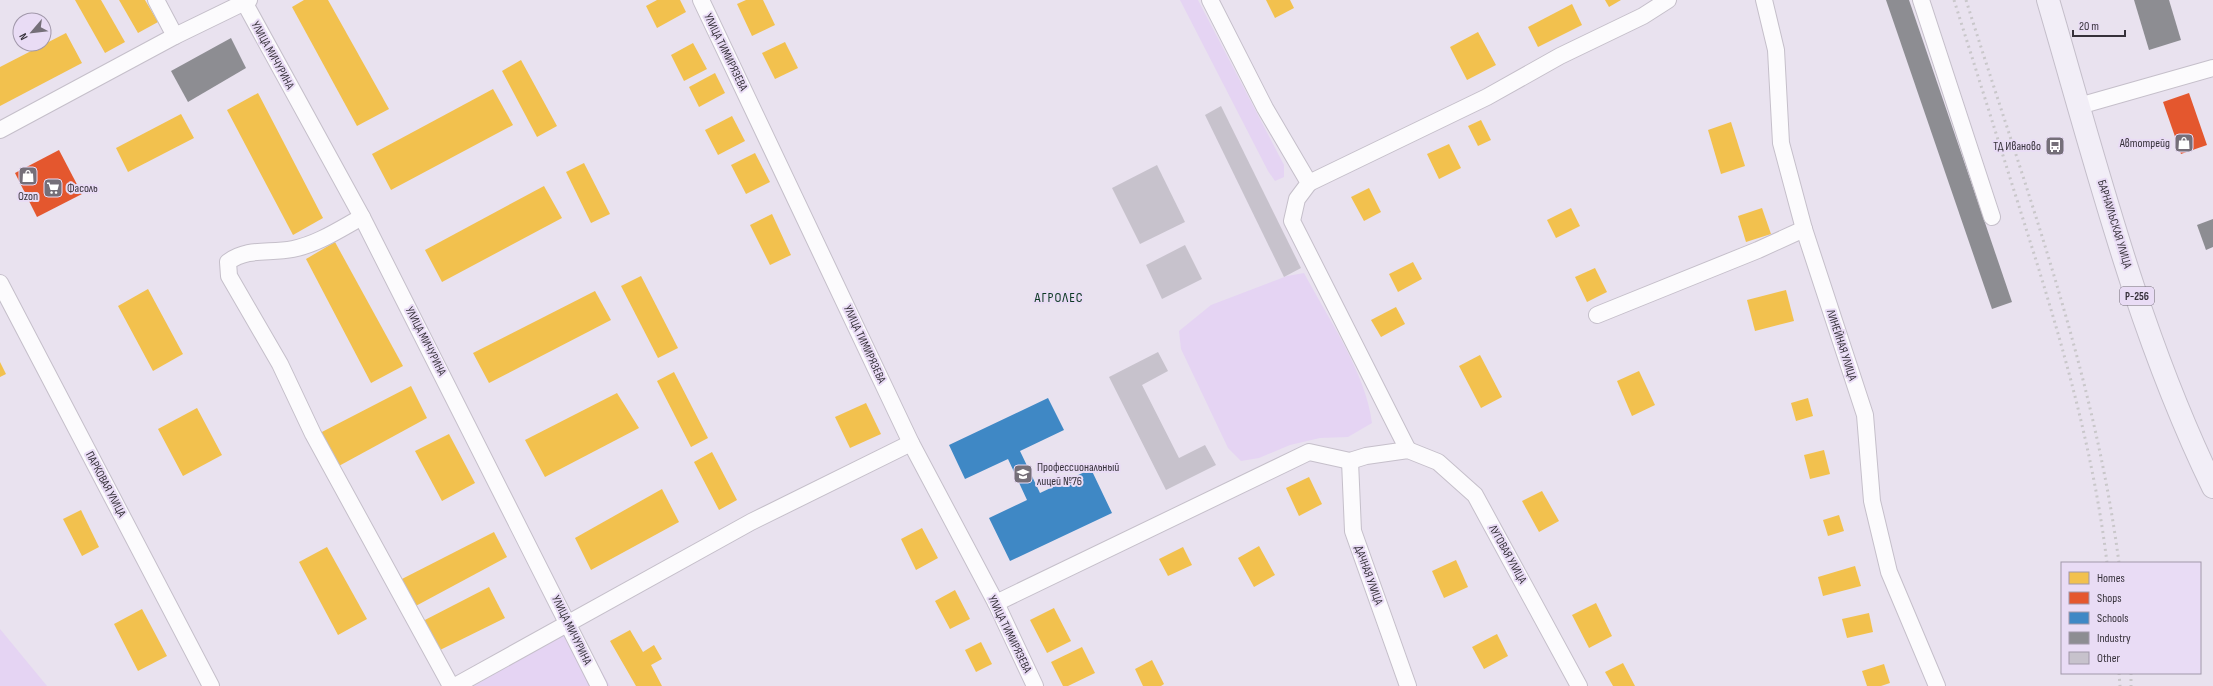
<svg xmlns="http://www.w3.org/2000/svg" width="2213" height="686" viewBox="0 0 2213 686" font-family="'Sofia Sans Condensed',sans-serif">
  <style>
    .green { fill: #e5d4f3 }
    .homes { fill: #f2c14e }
    .shops { fill: #e4572e }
    .schools { fill: #3f88c5 }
    .industry { fill: #8d8d92 }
    .building { fill: #c7c2cc }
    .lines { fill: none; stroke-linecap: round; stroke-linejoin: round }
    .minor-casing { stroke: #c5bfca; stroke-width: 18 }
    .highway-casing { stroke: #c4beca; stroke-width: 24 }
    .minor { stroke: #fcfbfd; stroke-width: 16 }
    .highway { stroke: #f2eef7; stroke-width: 22 }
    .rail { stroke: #c9c7ca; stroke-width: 3; stroke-dasharray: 2 4; stroke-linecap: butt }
    .labels { text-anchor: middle; stroke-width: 4; stroke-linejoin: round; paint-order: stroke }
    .shield { fill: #e9dcf5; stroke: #6c6472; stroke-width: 1 }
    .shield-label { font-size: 11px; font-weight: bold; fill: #36313a }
    .street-label { font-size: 12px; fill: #36313a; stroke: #e9dcf5 }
    .poi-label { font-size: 12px; fill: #36313a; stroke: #e9dcf5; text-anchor: end }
    .quarter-label { font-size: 14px; letter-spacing: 1px; fill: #0b3722; stroke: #e9dcf5 }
  </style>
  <rect width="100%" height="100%" fill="#e9e2ef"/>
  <g class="green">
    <polygon points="1180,0 1198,0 1284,165 1284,177 1275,181 1268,171"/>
    <path d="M1304 273C1328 318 1366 373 1372 423L1348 437 1320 438 1290 445 1259 458 1241 461 1228 448 1181 349 1179 331 1211 305 1287 276Z"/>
    <polygon points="576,626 610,686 474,686"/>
    <polygon points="0,629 47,686 0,686"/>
  </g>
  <g class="homes">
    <polygon points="75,0 101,0 125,42 105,53"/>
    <polygon points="119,0 145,0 158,22 138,33"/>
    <polygon points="304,0 328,0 389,109 357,126 292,7"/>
    <polygon points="657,0 680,0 686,12 657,28 646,6"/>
    <polygon points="746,0 763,0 775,25 752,36 737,4"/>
    <polygon points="1266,0 1290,0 1294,8 1275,18"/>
    <polygon points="1605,0 1621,0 1609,7"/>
    <polygon points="1572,4 1582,25 1538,47 1528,27"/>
    <polygon points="1478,32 1496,65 1467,80 1450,47"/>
    <polygon points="66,33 82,63 0,106 0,67"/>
    <polygon points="785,42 798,68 775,79 762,53"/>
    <polygon points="693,43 707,69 684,81 671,55"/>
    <polygon points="521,60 557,126 537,137 502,71"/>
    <polygon points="715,73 725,93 699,107 689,87"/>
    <polygon points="493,89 513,125 391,190 372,154"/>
    <polygon points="258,93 323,218 293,235 227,110"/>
    <polygon points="181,114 194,138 128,172 116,148"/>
    <polygon points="732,116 745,141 718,155 705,130"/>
    <polygon points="1481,120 1491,140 1478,146 1468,126"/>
    <polygon points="1731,122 1745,166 1721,174 1708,130"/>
    <polygon points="1449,144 1461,168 1439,179 1427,154"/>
    <polygon points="755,153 770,182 746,194 731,165"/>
    <polygon points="584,163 610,214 591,223 566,172"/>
    <polygon points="544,186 562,218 442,282 425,250"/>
    <polygon points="1369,188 1381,212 1364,221 1351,197"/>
    <polygon points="1571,208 1580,226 1556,238 1547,220"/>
    <polygon points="1762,208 1771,234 1746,242 1738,216"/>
    <polygon points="772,214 791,255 770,265 750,225"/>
    <polygon points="335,242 403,366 371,383 306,259"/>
    <polygon points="1413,262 1422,279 1398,292 1389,274"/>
    <polygon points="1595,268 1607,292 1587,302 1575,277"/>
    <polygon points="641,276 678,348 658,358 621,286"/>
    <polygon points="148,289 183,354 153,371 118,306"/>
    <polygon points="1786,290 1794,321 1755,331 1747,300"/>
    <polygon points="595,291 611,320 489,383 473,353"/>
    <polygon points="1396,307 1405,324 1381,337 1371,320"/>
    <polygon points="1480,355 1502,397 1481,408 1459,366"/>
    <polygon points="0,362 6,374 0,377"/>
    <polygon points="1639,371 1655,405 1632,416 1617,381"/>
    <polygon points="674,372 708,438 691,447 657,381"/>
    <polygon points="411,386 427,418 337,467 318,434"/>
    <polygon points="617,393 639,428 545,477 525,440"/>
    <polygon points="1808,398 1813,416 1796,421 1791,403"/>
    <polygon points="866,403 881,434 850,448 835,417"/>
    <polygon points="197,408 222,455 183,476 158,429"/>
    <polygon points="449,434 475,483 442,501 415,451"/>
    <polygon points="1824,450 1830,474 1810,479 1804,455"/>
    <polygon points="712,452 737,500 719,510 694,462"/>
    <polygon points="1309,477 1322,504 1299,516 1286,488"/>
    <polygon points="662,489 679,522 591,570 575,538"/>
    <polygon points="1542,491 1559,521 1539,532 1522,501"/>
    <polygon points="81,510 99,547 82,556 63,519"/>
    <polygon points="1839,515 1844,531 1828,536 1823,520"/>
    <polygon points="922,528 938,558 916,570 901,539"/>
    <polygon points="494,532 507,557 412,608 398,581"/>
    <polygon points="1259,546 1275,575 1254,587 1238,558"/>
    <polygon points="327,547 367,619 338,635 299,562"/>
    <polygon points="1183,547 1192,565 1168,576 1159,559"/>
    <polygon points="1456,560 1468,587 1444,598 1432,571"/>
    <polygon points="1855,566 1861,586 1823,596 1818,577"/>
    <polygon points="489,587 505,618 436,652 421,622"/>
    <polygon points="955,590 970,619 950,629 935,601"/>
    <polygon points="1596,603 1612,636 1589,648 1572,615"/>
    <polygon points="1054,608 1071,641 1047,653 1030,620"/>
    <polygon points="142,609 167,656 138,671 114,624"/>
    <polygon points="1869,613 1873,632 1847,638 1842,619"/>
    <polygon points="630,630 643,652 654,645 662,659 651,665 662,686 636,686 610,641"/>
    <polygon points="1497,634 1508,656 1484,669 1472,647"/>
    <polygon points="981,642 992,664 976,672 965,650"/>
    <polygon points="1082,647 1095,673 1068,686 1063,686 1051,662"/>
    <polygon points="1152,660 1164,684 1161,686 1143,686 1135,669"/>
    <polygon points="1623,663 1635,686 1613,686 1605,672"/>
    <polygon points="1884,664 1890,683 1881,686 1867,686 1862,671"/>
  </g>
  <g class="shops">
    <polygon points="2189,93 2207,145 2181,154 2163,102"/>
    <polygon points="59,150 82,194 37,217 15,173"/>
  </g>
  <polygon class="schools" points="1048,398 1064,430 1020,451 1040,493 1091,469 1112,513 1010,561 989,518 1027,500 1008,459 965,479 949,445"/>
  <g class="industry">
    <polygon points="1886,0 1909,0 2012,302 1992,309"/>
    <polygon points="2134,0 2169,0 2181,40 2149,50"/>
    <polygon points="231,38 246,68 188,102 171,71"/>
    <polygon points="2213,219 2213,247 2206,250 2197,225"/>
  </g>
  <g class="building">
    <polygon points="1221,106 1301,268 1284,277 1205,115"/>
    <polygon points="1157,165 1185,222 1140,244 1112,188"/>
    <polygon points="1185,245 1202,279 1162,299 1146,265"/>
    <polygon points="1158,352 1168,371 1142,385 1179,458 1205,445 1216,465 1166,490 1109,377"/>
  </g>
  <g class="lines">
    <g class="minor-casing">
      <g id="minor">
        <polyline points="156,0 175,36"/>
        <polyline points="243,0 362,217 599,686"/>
        <polyline points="701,0 911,443 996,603 1035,686"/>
        <polyline points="1210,0 1265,108 1309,183 1297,199 1292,221 1408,450"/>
        <polyline points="1764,0 1776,50 1781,143 1804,229 1865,415 1872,501 1889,572 1937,686"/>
        <polyline points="1921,0 1992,217"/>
        <polyline points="2079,106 2213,68"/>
        <polyline points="0,130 175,36 249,0"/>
        <polyline points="1309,183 1487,97 1560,56 1643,16 1668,0"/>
        <path d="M362 217C340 229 318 244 293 249 269 254 249 247 228 262L229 276 280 364 313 434 451 686"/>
        <polyline points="0,283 211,686"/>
        <polyline points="1597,315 1758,250 1804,229"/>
        <polyline points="1350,461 1353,531 1408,686"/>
        <polyline points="996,603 1309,452 1350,461 1366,456 1408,450 1438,462 1475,495 1579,686"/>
        <polyline points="455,686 751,522 911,443"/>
      </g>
    </g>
    <g class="highway-casing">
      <path id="highway" d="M2048 0C2096 164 2138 333 2213 487"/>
    </g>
    <use href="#minor" class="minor"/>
    <use href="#highway" class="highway"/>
    <g class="rail">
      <path d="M1954 0C1977 73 2000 146 2023 219 2059 332 2093 446 2107 563"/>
      <path d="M1966 0C2024 185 2094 370 2119 563"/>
      <polyline points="2119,673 2120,686"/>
      <polyline points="2131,673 2131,686"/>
    </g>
  </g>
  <defs>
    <g id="shop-square" transform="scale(1)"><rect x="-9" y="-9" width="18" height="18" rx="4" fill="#756f79" stroke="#e9dcf5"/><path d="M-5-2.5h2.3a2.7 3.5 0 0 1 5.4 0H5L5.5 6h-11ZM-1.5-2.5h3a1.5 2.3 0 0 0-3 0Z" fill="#fff"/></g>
    <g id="bus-square" transform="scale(1)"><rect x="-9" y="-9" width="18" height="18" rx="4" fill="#756f79" stroke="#e9dcf5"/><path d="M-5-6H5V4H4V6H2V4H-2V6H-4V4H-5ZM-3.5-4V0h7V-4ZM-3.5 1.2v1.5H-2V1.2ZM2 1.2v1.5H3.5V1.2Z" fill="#fff"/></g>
    <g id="supermarket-square" transform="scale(1)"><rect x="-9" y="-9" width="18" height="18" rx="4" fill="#756f79" stroke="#e9dcf5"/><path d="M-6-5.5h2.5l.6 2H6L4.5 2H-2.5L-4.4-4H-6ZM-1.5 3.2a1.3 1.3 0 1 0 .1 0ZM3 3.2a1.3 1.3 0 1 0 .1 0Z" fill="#fff"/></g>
    <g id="university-square" transform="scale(1)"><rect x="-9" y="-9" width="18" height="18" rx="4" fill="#756f79" stroke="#e9dcf5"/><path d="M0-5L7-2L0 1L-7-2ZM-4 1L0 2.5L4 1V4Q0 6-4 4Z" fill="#fff"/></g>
  </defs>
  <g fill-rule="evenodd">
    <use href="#shop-square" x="2184" y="143"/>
    <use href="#bus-square" x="2055" y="146"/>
    <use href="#shop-square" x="28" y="176"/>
    <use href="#supermarket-square" x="53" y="188"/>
    <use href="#university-square" x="1023" y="474"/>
  </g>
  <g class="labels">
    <rect class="shield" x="2120" y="287" width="34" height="18" rx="3"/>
    <g class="shield-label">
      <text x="2137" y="300">Р-256</text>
    </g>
    <g class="street-label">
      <text transform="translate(726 52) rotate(64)" y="4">УЛИЦА ТИМИРЯЗЕВА</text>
      <text transform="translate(273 55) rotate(61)" y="4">УЛИЦА МИЧУРИНА</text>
      <text transform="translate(2115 224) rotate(73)" y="4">БАРНАУЛЬСКАЯ УЛИЦА</text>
      <text transform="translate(426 341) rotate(63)" y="4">УЛИЦА МИЧУРИНА</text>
      <text transform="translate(865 344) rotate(65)" y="4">УЛИЦА ТИМИРЯЗЕВА</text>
      <text transform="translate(1842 345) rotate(72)" y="4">ЛИНЕЙНАЯ УЛИЦА</text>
      <text transform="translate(106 484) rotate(62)" y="4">ПАРКОВАЯ УЛИЦА</text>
      <text transform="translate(1508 554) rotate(61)" y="4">ЛУГОВАЯ УЛИЦА</text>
      <text transform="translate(1369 575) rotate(70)" y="4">ДАЧНАЯ УЛИЦА</text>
      <text transform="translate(572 630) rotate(64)" y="4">УЛИЦА МИЧУРИНА</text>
      <text transform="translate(1010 634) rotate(64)" y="4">УЛИЦА ТИМИРЯЗЕВА</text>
    </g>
    <g class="poi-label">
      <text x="2170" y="147">Автотрейд</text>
      <text x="2041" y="150">ТД Иваново</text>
      <text x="67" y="192" text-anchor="start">Фасоль</text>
      <text x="28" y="200" text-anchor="middle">Ozon</text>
      <text x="1037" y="471" text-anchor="start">Профессиональный<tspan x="1037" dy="14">лицей №76</tspan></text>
    </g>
    <g class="quarter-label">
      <text x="1059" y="302">АГРОЛЕС</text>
    </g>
  </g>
  <rect x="2061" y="562" width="140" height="112" fill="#e9dcf5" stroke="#a198aa"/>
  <rect x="2069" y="572" width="20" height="12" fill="#f2c14e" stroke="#a198aa"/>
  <text x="2097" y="582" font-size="12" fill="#36313a">Homes</text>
  <rect x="2069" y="592" width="20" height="12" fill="#e4572e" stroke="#a198aa"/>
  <text x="2097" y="602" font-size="12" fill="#36313a">Shops</text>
  <rect x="2069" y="612" width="20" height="12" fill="#3f88c5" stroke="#a198aa"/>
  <text x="2097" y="622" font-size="12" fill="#36313a">Schools</text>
  <rect x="2069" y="632" width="20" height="12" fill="#8d8d92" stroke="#a198aa"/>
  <text x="2097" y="642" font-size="12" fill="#36313a">Industry</text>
  <rect x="2069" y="652" width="20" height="12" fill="#c7c2cc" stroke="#a198aa"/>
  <text x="2097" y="662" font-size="12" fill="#36313a">Other</text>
  <g transform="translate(32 32) rotate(242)"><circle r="19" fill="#e9dcf5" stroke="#a198aa"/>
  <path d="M0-3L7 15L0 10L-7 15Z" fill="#756f79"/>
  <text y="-6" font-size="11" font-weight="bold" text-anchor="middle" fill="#36313a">N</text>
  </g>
  <path d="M2073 30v6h52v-6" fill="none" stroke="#36313a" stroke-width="2"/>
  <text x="2079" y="30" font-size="12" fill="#36313a" stroke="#e9dcf5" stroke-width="3" paint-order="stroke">20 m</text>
</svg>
